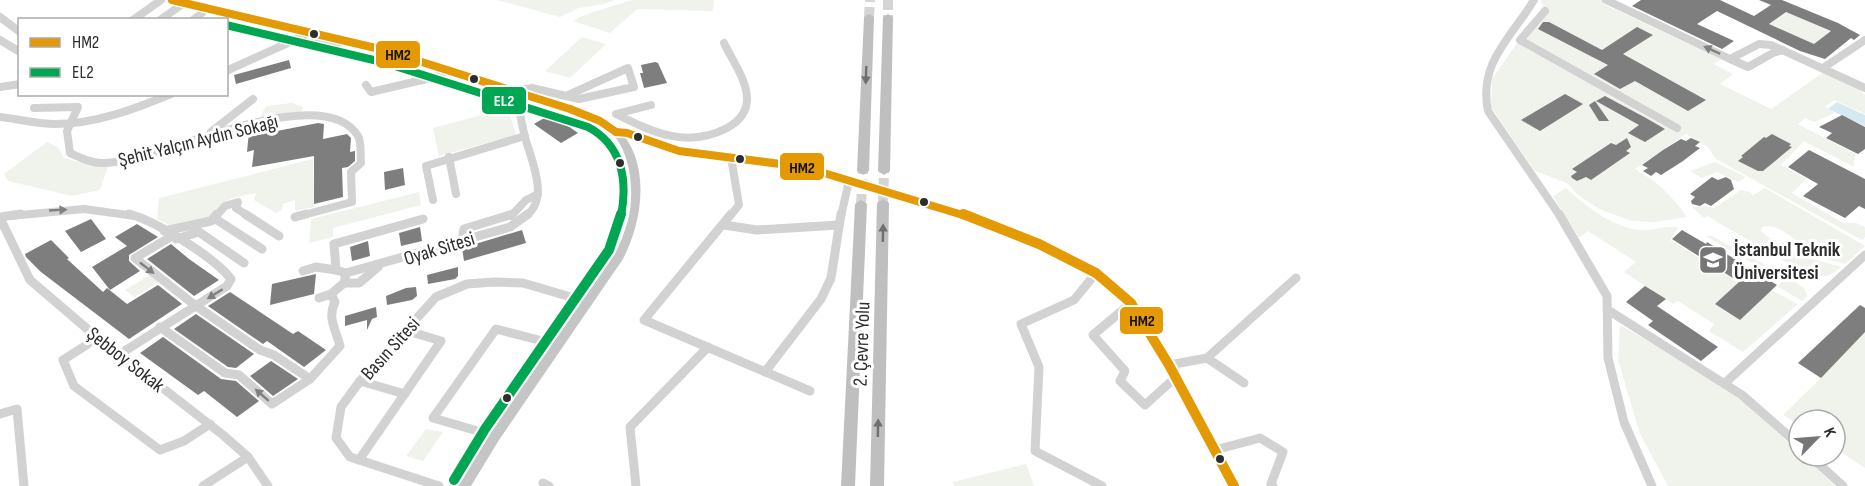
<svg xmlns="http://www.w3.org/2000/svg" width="1865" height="486" viewBox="0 0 1865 486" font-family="'Sofia Sans Condensed',sans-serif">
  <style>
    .green { fill: #f0f3eb }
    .water { fill: #d7e9f0 }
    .building { fill: #7e7e7e; fill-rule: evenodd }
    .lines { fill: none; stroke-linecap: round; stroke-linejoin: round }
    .highway-tunnel { stroke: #d5d5d5; stroke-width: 10; stroke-dasharray: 10 5; stroke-linecap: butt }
    .minor-far1 { stroke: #d2d2d2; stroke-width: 8 }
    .minor { stroke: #d2d2d2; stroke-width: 9 }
    .major { fill: #c5c5c5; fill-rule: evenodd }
    .highway { fill: #bfbfbf; fill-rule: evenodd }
    .bus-1-far1-casing { stroke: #fff; stroke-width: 11 }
    .bus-1-casing { stroke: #fff; stroke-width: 14 }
    .bus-2-far1-casing { stroke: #fff; stroke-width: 11 }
    .bus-2-casing { stroke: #fff; stroke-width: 14 }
    .bus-1-far1 { stroke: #e39a04; stroke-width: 8 }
    .bus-1 { stroke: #e39a04; stroke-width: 10 }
    .bus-2-far1 { stroke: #00a651; stroke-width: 8 }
    .bus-2 { stroke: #00a651; stroke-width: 10 }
    .oneway { fill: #808080 }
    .oneway2 { fill: #6f6f6f }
    .bus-dot { fill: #2d2d2d; stroke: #fff; stroke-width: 2 }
    .labels { text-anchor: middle; stroke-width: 6; stroke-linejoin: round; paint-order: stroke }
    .street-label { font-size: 20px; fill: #2d2d2d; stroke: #fff }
    .poi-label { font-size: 20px; font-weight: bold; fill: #2d2d2d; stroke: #fff; text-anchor: start }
    .line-badge { stroke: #fff; stroke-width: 2 }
    .badge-label { font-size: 16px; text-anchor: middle; font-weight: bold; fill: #fff }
    .pale-badge-label { font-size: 16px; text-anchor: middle; font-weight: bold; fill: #111 }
  </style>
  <rect width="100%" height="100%" fill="#fff"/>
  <g class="green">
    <polygon points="497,0 615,0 604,4 579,8 560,17"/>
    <path d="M631 0H714L713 11 637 9 610 33 573 21C591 10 611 8 631 0Z"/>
    <path d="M1541 0H1603V4L1721 59 1714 64 1733 74 1720 84 1771 109 1824 72 1855 86 1865 95V114L1834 100 1825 107 1835 113 1814 122 1805 118 1798 124 1855 154 1854 167 1804 141 1781 165 1806 179 1792 193 1843 223H1856L1865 227V237L1862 240 1716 159 1708 147 1686 134 1635 169C1658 182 1672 196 1687 217L1655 222 1632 221 1599 209 1578 195 1567 183 1535 171 1491 107 1492 79 1543 6Z"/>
    <polygon points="1787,12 1827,30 1832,30 1813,45 1768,25"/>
    <polygon points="582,37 606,44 570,78 545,71"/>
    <polygon points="292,103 303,107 301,112 259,119 266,106"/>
    <polygon points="508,108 516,135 439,156 433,128"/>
    <polygon points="47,142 58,147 64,158 90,165 108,166 100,190 72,196 8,181 4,174"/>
    <polygon points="313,159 314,207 295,211 295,200 283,204 282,210 276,213 254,200 256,193 233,198 221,204 207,219 171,226 157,219 159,198"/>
    <polygon points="1715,162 1746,177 1738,182 1717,172 1702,178 1690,171"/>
    <path d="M1566 188C1585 206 1618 231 1645 230 1657 230 1667 224 1678 228L1670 240 1739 282 1715 304 1739 319 1771 290 1798 304 1743 352 1709 331 1714 324 1678 301 1673 304 1624 272 1636 262 1588 231 1579 238 1553 196Z"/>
    <path d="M1765 188 1853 239 1865 246 1845 264C1834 261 1822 259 1812 253 1797 244 1781 222 1762 227L1761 231C1784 252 1812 259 1841 267 1826 281 1815 277 1798 272V269L1707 216 1704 218 1692 207 1705 206 1714 208 1741 190 1750 192 1753 195Z"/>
    <polygon points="419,192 421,205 333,228 333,237 309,243 311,219"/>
    <polygon points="1706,236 1712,236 1786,276 1804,288 1807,296 1802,301 1778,287 1782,281"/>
    <polygon points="153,273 162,280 134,297 125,290"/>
    <polygon points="1860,305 1865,308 1865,468 1835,448 1835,420 1799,420 1799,425 1783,415 1821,378 1798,363"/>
    <polygon points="1620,325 1727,386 1799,452 1799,456 1804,456 1835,486 1668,486 1640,434 1618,360"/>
    <polygon points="426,429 443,432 423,461 406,456"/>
    <polygon points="1026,464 1034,486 954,486 953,482"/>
  </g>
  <polygon class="water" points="1837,102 1865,115 1865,126 1828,109"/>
  <g class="building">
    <path d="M1641 0H1720L1754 16 1771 5 1759 0H1782L1838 23 1860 35 1854 40 1851 38 1825 59 1800 51 1717 11 1697 24 1734 41 1722 49 1632 6ZM1786 12 1831 31 1814 44 1769 24Z"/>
    <polygon points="1543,22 1549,22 1602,50 1637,27 1653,35 1623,54 1706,100 1688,111 1635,81 1620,89 1594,74 1608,65 1538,29"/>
    <polygon points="289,60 291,68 236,84 234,75"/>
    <polygon points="655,62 658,63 667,83 644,88 640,73 643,73 641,65"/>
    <polygon points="1565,94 1583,104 1540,131 1521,120"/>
    <polygon points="1605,96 1646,118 1665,129 1645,142 1628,133 1639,125 1596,101"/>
    <polygon points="1595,101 1609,121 1599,121 1589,105"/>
    <polygon points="551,114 578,133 561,143 534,124"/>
    <polygon points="1842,115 1865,127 1865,149 1858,154 1826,138 1832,133 1819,127"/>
    <polygon points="318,123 324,124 323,139 347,134 351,138 350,152 355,151 355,161 348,167 342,168 343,197 314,204 314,156 252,167 254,150 247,152 249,131 278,124 277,131"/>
    <polygon points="1772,134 1791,144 1789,146 1792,147 1763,171 1758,171 1738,161 1743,157 1741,156 1764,137 1766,138"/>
    <polygon points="1627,138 1631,147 1626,151 1630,153 1591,180 1586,177 1577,181 1572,178 1571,176 1577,172 1572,169 1611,143 1616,145"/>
    <polygon points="1691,138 1700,142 1695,146 1700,148 1683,161 1661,175 1656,172 1651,176 1643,171 1648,168 1642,165 1663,150 1681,139 1686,141"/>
    <polygon points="1809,150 1865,179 1865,209 1859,206 1845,218 1803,196 1818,184 1788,167"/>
    <polygon points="403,168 405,185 385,190 384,172"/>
    <polygon points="1712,177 1718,180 1726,177 1731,180 1734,189 1711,206 1705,203 1700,206 1692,204 1691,201 1695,197 1690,194"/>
    <polygon points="91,219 106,239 81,252 65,231"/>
    <polygon points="137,224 158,237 129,255 129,261 140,271 110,290 92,267 127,246 115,237"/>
    <polygon points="420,227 422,241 401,246 399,233"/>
    <polygon points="522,230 526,243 464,261 462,248"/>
    <polygon points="1682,230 1706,244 1707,242 1777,285 1740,320 1715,304 1739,282 1672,239"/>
    <polygon points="51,240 69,258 67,259 103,292 107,288 127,304 158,285 182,304 129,339 41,272 26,257 25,254"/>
    <polygon points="368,241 370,256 352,261 350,247"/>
    <polygon points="171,244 189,259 219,280 194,296 147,259"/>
    <polygon points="458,267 458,276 455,279 428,284 427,275"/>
    <polygon points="316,274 314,294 270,305 272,284"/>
    <polygon points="1645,286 1666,299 1657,306 1718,347 1701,361 1648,325 1653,321 1626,302"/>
    <polygon points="416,287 417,296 412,300 387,305 386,296 406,288"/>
    <polygon points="230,292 293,334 298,331 326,350 304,367 267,341 263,344 208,306"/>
    <polygon points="1860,305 1865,308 1865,332 1821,378 1798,363"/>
    <polygon points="376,307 377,317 372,319 367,330 367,320 345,326 345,316"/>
    <polygon points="196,314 254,354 236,368 228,367 174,329"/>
    <polygon points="163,337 221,379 236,381 259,401 237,417 204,391 198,395 140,353"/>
    <polygon points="271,361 298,379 273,396 250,376"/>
  </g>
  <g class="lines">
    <g class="highway-tunnel">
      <polyline points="888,0 888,17"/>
      <polyline points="869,17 870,0"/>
      <polyline points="883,203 884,171"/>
      <polyline points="861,204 863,171"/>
    </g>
    <g class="minor-far1">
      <path d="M1534 0C1511 38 1478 63 1488 111L1560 216"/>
      <polyline points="1606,0 1730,59 1759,44 1771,45 1865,88"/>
      <polyline points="1545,11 1520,40 1677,128"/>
      <polyline points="0,17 20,32"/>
      <polyline points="133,20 161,0"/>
      <polyline points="160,20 184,3"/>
      <polyline points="193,20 208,8"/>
      <polyline points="0,40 20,52"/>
      <polyline points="313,42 335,46 343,40"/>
      <polyline points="1730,59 1748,67 1773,53 1783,50"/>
      <polyline points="1823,68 1865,40"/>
      <polyline points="226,71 312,32"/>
      <polyline points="366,85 371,92 435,77 450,70"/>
      <polyline points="0,87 20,84"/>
      <path d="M651 105 616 114C652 132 687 149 727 128 738 122 747 113 747 99 747 80 732 60 724 43"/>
      <path d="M34 108 78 107 67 131 70 153C81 158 93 164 105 163 158 162 322 77 358 136 362 143 360 155 361 163L351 172 352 202 300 216"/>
      <path d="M0 117C18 119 37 124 55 124 95 124 135 109 171 94"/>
      <polyline points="211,132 253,99"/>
      <polyline points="616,132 627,133 679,151 804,167 966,216"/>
      <polyline points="449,157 456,194"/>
      <polyline points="433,200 426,166 525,136"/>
      <polyline points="10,216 84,209 135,216"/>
      <polyline points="216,216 225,206 238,202 236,208 248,216"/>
      <polyline points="511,216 526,200 538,194"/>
      <path d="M526 216C550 198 531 160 525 137 521 122 519 106 516 91L532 88 579 99 634 87 628 68 566 96"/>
      <polyline points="730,216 739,205 731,157"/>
      <polyline points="841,216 849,181"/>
    </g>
    <g class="minor">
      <polyline points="245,214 279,236"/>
      <polyline points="731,214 644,320 810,391"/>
      <polyline points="963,214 1039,244 1096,273 1131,303 1169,365 1234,486"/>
      <polyline points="1559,214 1607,296 1608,358 1624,422 1652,486"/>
      <polyline points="0,217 21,214"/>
      <polyline points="295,217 306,214"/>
      <polyline points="0,218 30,280 92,333 223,435 248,457 268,486"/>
      <polyline points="214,218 262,249"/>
      <polyline points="724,225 757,230 839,225"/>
      <polyline points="164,231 211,221 217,214"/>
      <polyline points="172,236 135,258 196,306 260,350 274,355 310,379"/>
      <polyline points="176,239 199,232 244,263"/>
      <polyline points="462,241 464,229 513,214"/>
      <polyline points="303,271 316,267 336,270"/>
      <polyline points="346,273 336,270 334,244 423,219"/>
      <polyline points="1096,273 1074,300 1021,324 1039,367 1035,451 1102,486"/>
      <polyline points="344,283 359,283 378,267"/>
      <polyline points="319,298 331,294"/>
      <polyline points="1131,303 1093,335 1125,371 1120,381 1145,405 1176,377"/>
      <polyline points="1608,310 1742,395 1799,445"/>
      <path d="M160 327 225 373 239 375 272 404 310 379 340 346C336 330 327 318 335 302L331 294 344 283 346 273 510 227 528 214"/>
      <polyline points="88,344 63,360 74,386 160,450 184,441 210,424"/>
      <path d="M120 354 227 286 231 279C214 257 156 221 129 214"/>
      <polyline points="1207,358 1244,383"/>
      <polyline points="1169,365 1207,358 1296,278"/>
      <polyline points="765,372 821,299 831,278 841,214"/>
      <polyline points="360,381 405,394"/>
      <polyline points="1725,383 1865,255"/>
      <polyline points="0,414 17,409 24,486"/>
      <polyline points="495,436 433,418 496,329 558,345"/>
      <polyline points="1215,450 1260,438 1283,452 1271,484 1273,486"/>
      <polyline points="1810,456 1843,486"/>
      <polyline points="359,460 441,341 405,330"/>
      <polyline points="543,483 549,486"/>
      <polyline points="203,486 248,457"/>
      <polyline points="439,486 350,457 336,438 341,407 360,381 436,297 467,284 494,282 523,283 588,302"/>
      <polyline points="636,486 630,427 708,347"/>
    </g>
    <path class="major" d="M168 0H182L387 48 592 114C601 117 609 121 616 127 652 160 643 221 623 259L499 440 471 486H458L491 432 615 254C620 243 625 232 628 220 635 193 631 151 610 131 603 125 594 121 585 118L381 52 172 2Z"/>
    <g class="highway">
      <polygon points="869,14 874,17 869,171 863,175 857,171 864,17"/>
      <polygon points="888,14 893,17 890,171 884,175 878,171 883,17"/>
      <polygon points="883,199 889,203 884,486 870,486 877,203"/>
      <polygon points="861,200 867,204 855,486 841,486 855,204"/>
    </g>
    <g class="bus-1-far1-casing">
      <g id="bus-1-far1">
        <polyline points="172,0 384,50 570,109 600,121 616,132"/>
        <polyline points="616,132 627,133 679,151 804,167 966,216"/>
      </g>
    </g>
    <g class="bus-1-casing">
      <polyline id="bus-1" points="963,214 1039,244 1096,273 1131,303 1169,365 1234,486"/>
    </g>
    <g class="bus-2-far1-casing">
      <path id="bus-2-far1" d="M226 25 382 62 588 127C622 145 628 180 621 216"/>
    </g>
    <g class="bus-2-casing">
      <polyline id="bus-2" points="454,480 485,429 609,250 621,214"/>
    </g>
    <use href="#bus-1-far1" class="bus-1-far1"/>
    <use href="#bus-1" class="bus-1"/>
    <use href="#bus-2-far1" class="bus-2-far1"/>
    <use href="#bus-2" class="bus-2"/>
  </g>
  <defs><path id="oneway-solid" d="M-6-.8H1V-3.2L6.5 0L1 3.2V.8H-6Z" transform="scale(1.5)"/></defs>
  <g class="oneway">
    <use href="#oneway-solid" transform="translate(1712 50) rotate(-155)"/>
    <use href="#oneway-solid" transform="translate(58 210) rotate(-3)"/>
    <use href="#oneway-solid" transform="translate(147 268) rotate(38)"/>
    <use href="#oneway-solid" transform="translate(215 294) rotate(148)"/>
    <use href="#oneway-solid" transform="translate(262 395) rotate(-139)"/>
  </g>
  <g class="oneway2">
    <use href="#oneway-solid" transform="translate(866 75) rotate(92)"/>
    <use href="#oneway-solid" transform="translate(883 233) rotate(-89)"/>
    <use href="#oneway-solid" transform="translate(878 428) rotate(-89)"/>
  </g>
  <defs>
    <g id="university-square" transform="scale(1.5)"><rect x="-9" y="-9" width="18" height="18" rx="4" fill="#767676" stroke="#fff"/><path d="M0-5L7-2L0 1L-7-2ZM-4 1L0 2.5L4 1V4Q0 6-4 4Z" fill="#fff"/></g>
  </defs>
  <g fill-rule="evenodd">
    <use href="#university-square" x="1713" y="260"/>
  </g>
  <g class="bus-dot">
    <circle cx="314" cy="34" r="5"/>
    <circle cx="474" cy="79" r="5"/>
    <circle cx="638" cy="137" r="5"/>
    <circle cx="740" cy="159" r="5"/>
    <circle cx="620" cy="163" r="5"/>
    <circle cx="924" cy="202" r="5"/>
    <circle cx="507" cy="398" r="5"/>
    <circle cx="1220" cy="459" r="5"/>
  </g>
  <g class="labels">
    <g class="street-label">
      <text transform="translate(198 140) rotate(-14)" y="7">Şehit Yalçın Aydın Sokağı</text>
      <text transform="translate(439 248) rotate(-17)" y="7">Oyak Sitesi</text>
      <text transform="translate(861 344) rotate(-88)" y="7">2. Çevre Yolu</text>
      <text transform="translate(390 348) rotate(-48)" y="7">Basın Sitesi</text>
      <text transform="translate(126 359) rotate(38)" y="7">Şebboy Sokak</text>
    </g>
    <g class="poi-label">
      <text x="1734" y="256">İstanbul Teknik<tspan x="1734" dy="23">Üniversitesi</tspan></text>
    </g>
  </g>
  <g class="line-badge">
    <rect x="375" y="40" width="46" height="29" rx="6" fill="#e39a04"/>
    <rect x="481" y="86" width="46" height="29" rx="6" fill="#00a651"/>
    <rect x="779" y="152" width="46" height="29" rx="6" fill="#e39a04"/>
    <rect x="1119" y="306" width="45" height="29" rx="6" fill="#e39a04"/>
  </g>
  <g class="badge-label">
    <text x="504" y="106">EL2</text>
  </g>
  <g class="pale-badge-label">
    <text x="398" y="60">HM2</text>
    <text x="802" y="173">HM2</text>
    <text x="1142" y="326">HM2</text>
  </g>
  <rect x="18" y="18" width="210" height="78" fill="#ffffff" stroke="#ababab" stroke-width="1.5"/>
  <rect x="30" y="38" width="30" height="9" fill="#e39a04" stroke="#ababab" stroke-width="1.5"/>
  <text x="72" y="48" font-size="18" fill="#2d2d2d">HM2</text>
  <rect x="30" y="68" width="30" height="9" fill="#00a651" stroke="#ababab" stroke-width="1.5"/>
  <text x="72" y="78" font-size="18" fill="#2d2d2d">EL2</text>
  <g transform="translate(1817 438) rotate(65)"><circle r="28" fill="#ffffff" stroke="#ababab" stroke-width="1.5"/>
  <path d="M0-4.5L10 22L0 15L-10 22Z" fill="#767676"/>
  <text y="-9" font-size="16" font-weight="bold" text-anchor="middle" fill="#2d2d2d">K</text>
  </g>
</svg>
